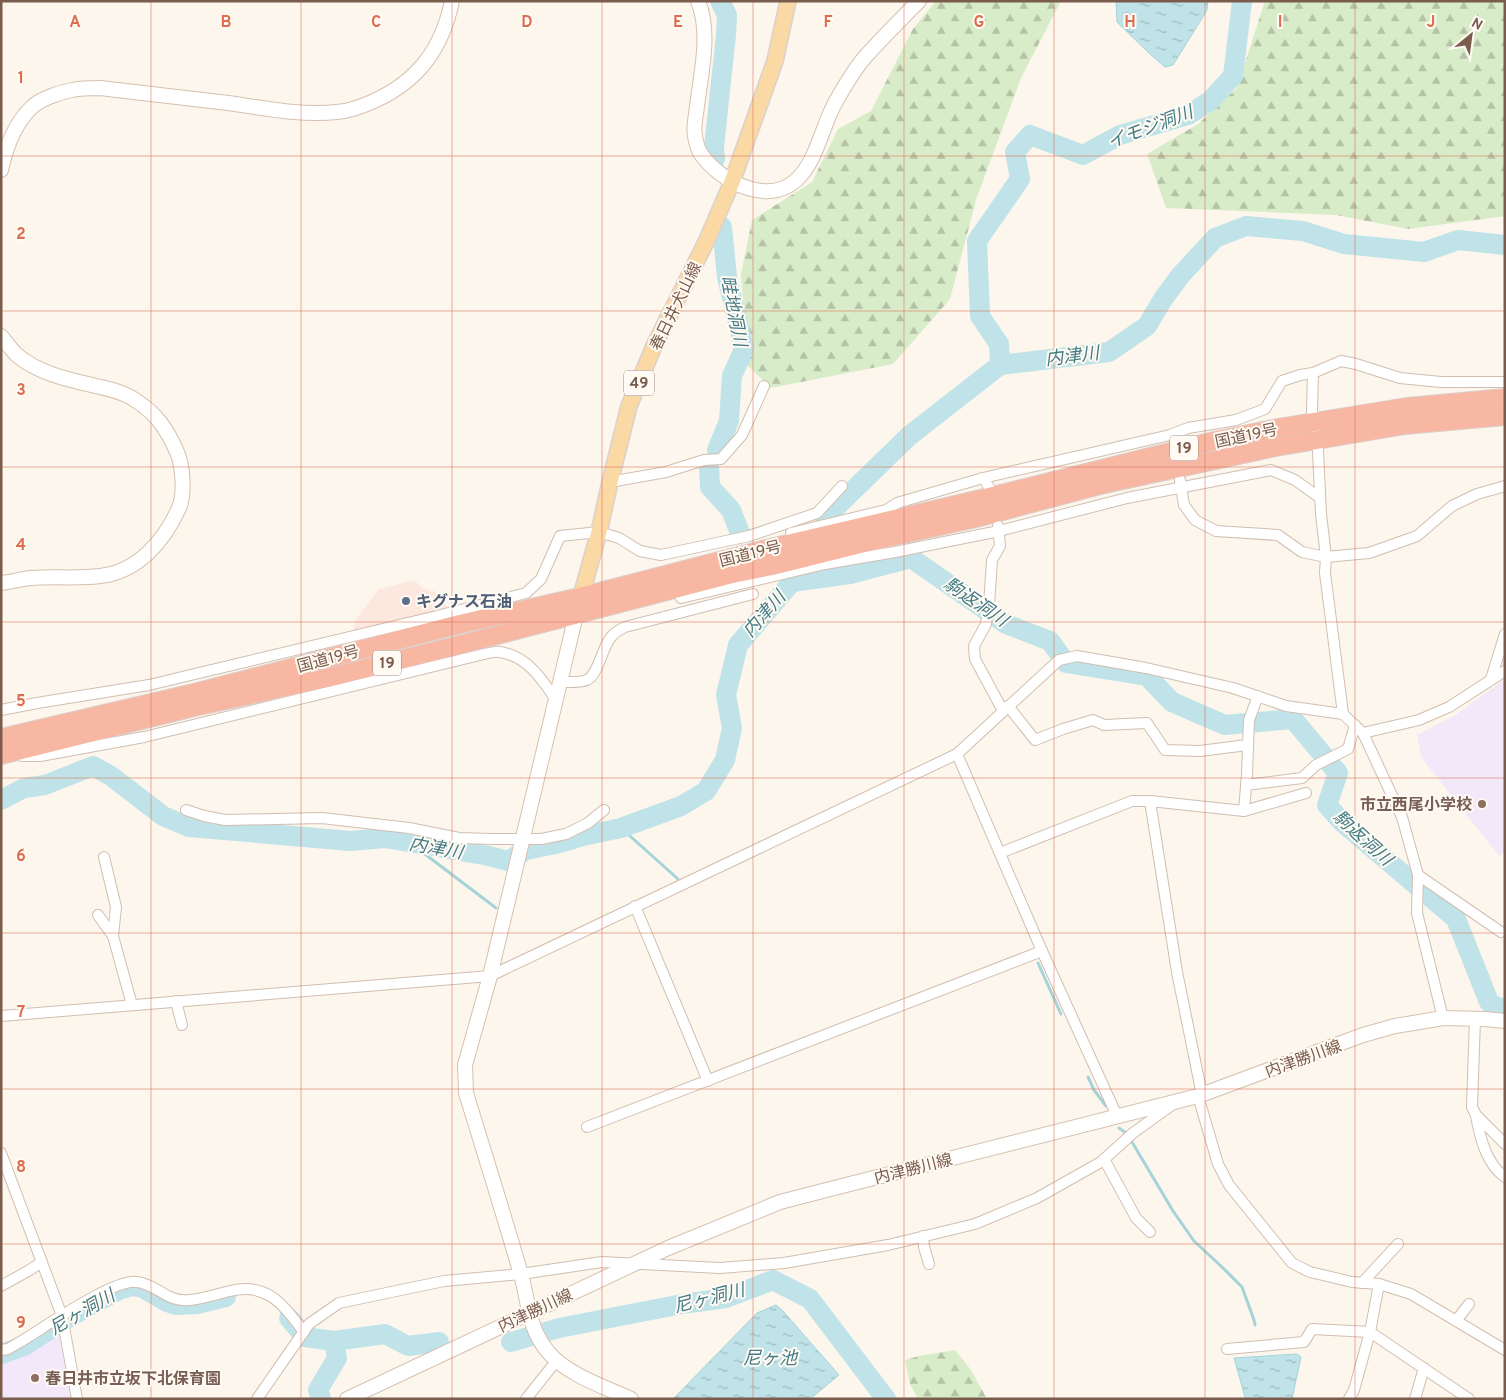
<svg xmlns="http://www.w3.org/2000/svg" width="1506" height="1400" viewBox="0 0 1506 1400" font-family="Overpass,'Noto Sans JP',sans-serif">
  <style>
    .commercial { fill: #fde8e0 }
    .education { fill: #f3e8fa }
    .forest { fill: url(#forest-firs) }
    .water { fill: url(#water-ripples); stroke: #a5d3da }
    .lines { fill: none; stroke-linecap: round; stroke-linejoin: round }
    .stream { stroke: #a5d3da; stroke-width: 3 }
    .river { stroke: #bfe3e8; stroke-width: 20 }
    .street-casing { stroke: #d1beb0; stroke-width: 12 }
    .secondary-casing { stroke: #d6c0b0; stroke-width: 16 }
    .primary-casing { stroke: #dad1cd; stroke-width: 18 }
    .highway-casing { stroke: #dad1cd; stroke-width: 20 }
    .street { stroke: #fff; stroke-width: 10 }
    .secondary { stroke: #fff; stroke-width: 14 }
    .primary { stroke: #fbd9a5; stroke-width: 15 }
    .highway { stroke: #f7b7a3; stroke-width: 18 }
    .grid { fill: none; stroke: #dc6d51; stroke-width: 1; stroke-opacity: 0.55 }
    .service-dot { fill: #5c6f8a; stroke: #fffaf3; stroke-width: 2 }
    .education-dot { fill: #8d6e63; stroke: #fffaf3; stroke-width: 2 }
    .labels { text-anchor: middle; stroke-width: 4; stroke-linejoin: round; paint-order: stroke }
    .shield { fill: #fffaf3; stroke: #a28b7f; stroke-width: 1 }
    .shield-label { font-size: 15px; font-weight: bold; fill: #7a5c4d }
    .street-label { font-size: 16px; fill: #7a5c4d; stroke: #fffaf3 }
    .service-label { font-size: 16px; font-weight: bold; fill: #4e5e75; stroke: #fffaf3; text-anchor: start }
    .education-label { font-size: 16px; font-weight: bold; fill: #785e54; stroke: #fffaf3; text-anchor: end }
    .water-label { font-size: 18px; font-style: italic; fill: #437c86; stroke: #fffaf3 }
    .grid-label { font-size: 16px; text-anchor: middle; font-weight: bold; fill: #dc6d51; stroke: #fffaf3; stroke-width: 4; stroke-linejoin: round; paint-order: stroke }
  </style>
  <defs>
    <pattern id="forest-firs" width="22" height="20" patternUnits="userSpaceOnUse" patternTransform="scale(1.25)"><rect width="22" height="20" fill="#d8ecc9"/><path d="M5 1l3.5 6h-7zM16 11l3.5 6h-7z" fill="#b4c2a5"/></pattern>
    <pattern id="water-ripples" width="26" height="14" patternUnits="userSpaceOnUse" patternTransform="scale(1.25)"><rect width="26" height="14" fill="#bfe3e8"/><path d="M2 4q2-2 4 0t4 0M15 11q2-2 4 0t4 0" fill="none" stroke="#a0bbbe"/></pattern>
  </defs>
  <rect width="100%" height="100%" fill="#fdf6ec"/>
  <polygon class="commercial" points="414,580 424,589 437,592 448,609 353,634 356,619 379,589"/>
  <g class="education">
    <polygon points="1505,679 1505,851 1499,856 1421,757 1417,735 1457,714"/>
    <polygon points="60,1325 73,1399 1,1399 1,1357 26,1347"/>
  </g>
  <g class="forest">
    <polygon points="936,1 1061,1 1021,78 976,200 950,299 893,364 771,388 747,365 741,274 752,220 812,182 838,129 871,111 913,29"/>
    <polygon points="1265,1 1505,1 1505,216 1408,229 1336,215 1166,208 1147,154 1198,124 1237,88"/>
    <polygon points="955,1350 971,1370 987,1399 918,1399 910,1384 905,1360 919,1356"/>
  </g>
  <g class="water">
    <polygon points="1116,1 1208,1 1207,10 1173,65 1165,67 1150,54 1117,22"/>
    <polygon points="776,1305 782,1310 839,1375 810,1399 673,1399 757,1313"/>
    <polygon points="1297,1354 1301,1357 1292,1399 1247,1399 1245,1397 1234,1358"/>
  </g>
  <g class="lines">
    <g class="stream">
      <polyline points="621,828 678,879"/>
      <polyline points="409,842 496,908"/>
      <polyline points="1038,963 1061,1014"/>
      <polyline points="1088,1077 1094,1090 1106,1106"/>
      <polyline points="1119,1128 1126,1133"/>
      <polyline points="1132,1142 1173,1211 1194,1241 1223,1268 1242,1287 1254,1320 1255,1325"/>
    </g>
    <g class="river">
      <polyline points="715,159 714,147 726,35 727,15 720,1"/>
      <polyline points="1000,365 999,344 980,316 977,241 1020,179 1015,152 1030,135 1083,155 1120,135 1188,115 1210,101 1233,76 1242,1"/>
      <polyline points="717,450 729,421 732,376 744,349 727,277 722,227"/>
      <polyline points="709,466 710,487 731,510 740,533"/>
      <polyline points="792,582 850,574 911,558 1006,624 1050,641 1066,663 1147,676 1172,702 1225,725 1293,719 1338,773 1327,805 1343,823 1456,919 1489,1002 1496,1007 1505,1008"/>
      <polyline points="1,800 24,788 45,785 93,766 111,776 163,816 189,827 350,841 385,838 489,856 508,861 526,850 560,843 583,836 621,828 681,806 706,791 725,760 732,728 726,695 738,645 792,582 832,511 909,436 1000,365 1109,352 1147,326 1163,299 1180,276 1215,238 1246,226 1303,231 1344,244 1424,252 1458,240 1505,245"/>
      <polyline points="289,1318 305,1337 334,1341 385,1334 408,1346 439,1342"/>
      <polyline points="511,1342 559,1328 682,1304 726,1298 773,1280 810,1299 886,1399"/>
      <polyline points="1,1354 24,1346 66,1319 119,1290 133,1286 143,1288 167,1302 176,1305 197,1304 226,1297"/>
      <polyline points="321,1398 318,1390 337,1358 334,1341"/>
    </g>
    <g class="street-casing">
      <g id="street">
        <polyline points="1313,373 1312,410 1318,451 1321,514 1326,557 1325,573 1343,714 1363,733 1402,817 1418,875 1417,913 1443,1018"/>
        <polyline points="983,478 989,487"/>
        <polyline points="1180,480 1184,505 1195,520 1216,531 1278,535 1302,552 1326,557 1369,553 1417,536 1452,506 1477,494 1505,486"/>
        <polyline points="610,482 666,472 704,460 721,459 742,435 764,386"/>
        <polyline points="998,526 1000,546 992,560 989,605 986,624 974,646 975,659 1003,711"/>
        <polyline points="791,533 886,510 897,503 983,478 1170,435 1188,428 1236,420 1265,409 1282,381 1300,375 1313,373 1341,361 1356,364 1400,378 1441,382 1505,382"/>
        <polyline points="681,598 825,564 895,552 999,531 1127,498 1271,470 1295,480 1320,498"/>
        <polyline points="1491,679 1505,634"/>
        <path d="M560 682C569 682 580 683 587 680 599 674 602 646 612 636 615 632 621 629 625 627L753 594"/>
        <polyline points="1008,706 1035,740 1063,729 1093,720 1104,725 1147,723 1165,750 1200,751 1247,745"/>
        <polyline points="1,710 37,703 149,685 437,616 526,593 541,579 560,536 599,532 619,538 640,551 661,555 749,536 817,513 842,486"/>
        <polyline points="1363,733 1419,720 1449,707 1505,671"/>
        <polyline points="957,754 1042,951 1117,1116"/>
        <path d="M22 756H40L144 737 484 654C489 653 495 651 500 652 527 656 542 679 556 700"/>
        <polyline points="1246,785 1302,778 1316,765 1348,749 1355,725"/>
        <polyline points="1150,801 1177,972 1202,1095"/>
        <polyline points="186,810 204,816 225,820 322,818 409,828 459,838 492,839 541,839 566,834 588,823 604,810"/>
        <polyline points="1244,811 1247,774 1249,720 1258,696"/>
        <polyline points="1000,853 1132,801 1150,801 1244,811 1306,793"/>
        <polyline points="104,857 116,907 113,936"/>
        <polyline points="1418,875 1501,932"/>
        <polyline points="635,906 708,1081"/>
        <polyline points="98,915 113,936 132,1005"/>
        <polyline points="176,1001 182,1025"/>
        <polyline points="1,1016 490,976 957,754 1059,660 1077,656 1146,668 1233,688 1286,706 1343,714"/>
        <polyline points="1475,1019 1472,1107 1476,1115 1505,1144"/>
        <polyline points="1198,1096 1218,1164 1229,1185 1292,1263 1310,1272 1352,1282 1379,1284 1411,1294 1505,1350"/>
        <path d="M1476 1116C1480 1137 1486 1164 1505 1177"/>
        <polyline points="587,1127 1042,951"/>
        <polyline points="1,1153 62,1316 77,1399"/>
        <polyline points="1104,1159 1136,1218 1150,1232"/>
        <polyline points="923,1236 924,1247 929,1264"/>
        <polyline points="1362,1283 1398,1244"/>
        <polyline points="1,1286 28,1271 42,1262"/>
        <polyline points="1456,1321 1469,1304"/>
        <polyline points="1227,1349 1304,1342 1312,1329 1370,1332 1469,1399"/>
        <path d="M1 1350 8 1349 20 1342C42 1329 114 1278 137 1282 157 1284 167 1303 190 1300 203 1299 217 1294 230 1291 268 1282 283 1305 304 1332"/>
        <polyline points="257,1399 309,1324 339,1303 444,1281 521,1274 602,1262 720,1268 784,1263 888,1245 975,1224 1037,1198 1101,1162 1133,1133 1172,1105"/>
        <polyline points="526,1399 557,1360"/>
        <polyline points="1349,1399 1354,1390 1370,1332 1379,1284"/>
        <polyline points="1415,1399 1424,1368"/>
      </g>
    </g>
    <g class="secondary-casing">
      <g id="secondary">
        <path d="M698 1C711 32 701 74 697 106 696 116 693 127 695 136 696 142 698 150 701 154 721 183 773 209 801 175 817 157 823 125 835 103 844 87 854 69 866 56 883 37 901 19 919 1"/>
        <path d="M1 170C6 147 15 123 32 107 40 99 61 92 72 90 81 88 91 88 100 88 142 93 185 98 228 103 264 108 301 116 337 112 350 111 363 106 374 101 418 81 442 49 452 1"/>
        <path d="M1 336C6 342 12 351 18 356 40 374 70 380 96 386 109 389 124 392 135 400 156 413 167 429 177 452 183 466 185 494 179 508 164 541 138 572 100 576 77 579 54 576 31 578 21 579 11 582 1 583"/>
        <path d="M576 615 490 976 465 1065 466 1093C484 1152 503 1212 520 1271 529 1300 527 1328 549 1353 568 1375 605 1387 631 1399"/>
        <polyline points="347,1399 668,1248 780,1202 842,1186 1198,1096 1363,1035 1395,1026 1443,1018 1485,1019 1505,1021"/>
      </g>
    </g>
    <g class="primary-casing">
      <polyline id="primary" points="578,607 599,532 610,482 629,406 654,346 706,242 732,182 775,61 788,1"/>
    </g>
    <g class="highway-casing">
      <g id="highway">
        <polyline points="1,738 198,692 456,625 580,597 762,550 989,497 1214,441 1278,428 1407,407 1505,398"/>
        <polyline points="1,755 194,707 327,678 455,646 732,574 772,566 868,542 976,518 1100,485 1276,447 1405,425 1505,416"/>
      </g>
    </g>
    <use href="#street" class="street"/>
    <use href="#secondary" class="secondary"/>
    <use href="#primary" class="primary"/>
    <use href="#highway" class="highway"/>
  </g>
  <path class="grid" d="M151 1V1399M301 1V1399M452 1V1399M602 1V1399M753 1V1399M904 1V1399M1054 1V1399M1205 1V1399M1355 1V1399M1 156H1505M1 311H1505M1 467H1505M1 622H1505M1 778H1505M1 933H1505M1 1089H1505M1 1244H1505"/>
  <circle class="service-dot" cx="406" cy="601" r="5"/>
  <g class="education-dot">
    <circle cx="1482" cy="804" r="5"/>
    <circle cx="35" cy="1378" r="5"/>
  </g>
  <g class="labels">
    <g class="shield">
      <rect x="624" y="370.5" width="30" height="25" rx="4"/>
      <rect x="1170" y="435.5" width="28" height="25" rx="4"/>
      <rect x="373" y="650.5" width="28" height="25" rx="4"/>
    </g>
    <g class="shield-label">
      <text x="639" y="388">49</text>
      <text x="1184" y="453">19</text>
      <text x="387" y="668">19</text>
    </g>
    <g class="street-label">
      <text transform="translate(675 306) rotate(-64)" y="6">春日井犬山線</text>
      <text transform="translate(1246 435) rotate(-12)" y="6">国道19号</text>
      <text transform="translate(750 553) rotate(-14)" y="6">国道19号</text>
      <text transform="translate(328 658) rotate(-15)" y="6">国道19号</text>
      <text transform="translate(1303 1058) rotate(-20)" y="6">内津勝川線</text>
      <text transform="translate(913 1168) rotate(-14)" y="6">内津勝川線</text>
      <text transform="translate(535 1310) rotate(-25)" y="6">内津勝川線</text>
    </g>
    <g class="service-label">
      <text x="416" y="607">キグナス石油</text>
    </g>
    <g class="education-label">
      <text x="1472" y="810">市立西尾小学校</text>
      <text x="45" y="1384" text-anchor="start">春日井市立坂下北保育園</text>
    </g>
    <g class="water-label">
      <text transform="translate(1150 127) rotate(-21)" y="6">イモジ洞川</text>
      <text transform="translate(734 311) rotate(79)" y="6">畦地洞川</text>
      <text transform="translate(1072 356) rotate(-7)" y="6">内津川</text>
      <text transform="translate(976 602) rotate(34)" y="6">駒返洞川</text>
      <text transform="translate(764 614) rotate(-49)" y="6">内津川</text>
      <text transform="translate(1363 838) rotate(42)" y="6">駒返洞川</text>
      <text transform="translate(436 848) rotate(10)" y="6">内津川</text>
      <text transform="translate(709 1298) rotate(-14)" y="6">尼ヶ洞川</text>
      <text transform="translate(82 1312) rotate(-30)" y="6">尼ヶ洞川</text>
      <text x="770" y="1364">尼ヶ池</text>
    </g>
  </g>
  <g class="grid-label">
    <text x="75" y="27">A</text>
    <text x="226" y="27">B</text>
    <text x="376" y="27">C</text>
    <text x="527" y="27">D</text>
    <text x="678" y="27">E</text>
    <text x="828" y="27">F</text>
    <text x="979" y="27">G</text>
    <text x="1130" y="27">H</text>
    <text x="1280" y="27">I</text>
    <text x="1431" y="27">J</text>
    <text x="21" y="83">1</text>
    <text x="21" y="239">2</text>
    <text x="21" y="395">3</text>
    <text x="21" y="550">4</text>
    <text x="21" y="706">5</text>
    <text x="21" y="861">6</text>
    <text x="21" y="1017">7</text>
    <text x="21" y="1172">8</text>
    <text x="21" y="1328">9</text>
  </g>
  <rect width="1506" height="1400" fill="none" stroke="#7a5c4d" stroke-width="5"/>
  <g transform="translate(1471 35) rotate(29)" stroke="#fffaf3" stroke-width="4" paint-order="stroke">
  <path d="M0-4L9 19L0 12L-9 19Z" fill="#7a5c4d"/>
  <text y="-8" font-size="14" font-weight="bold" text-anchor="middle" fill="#7a5c4d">N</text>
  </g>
</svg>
